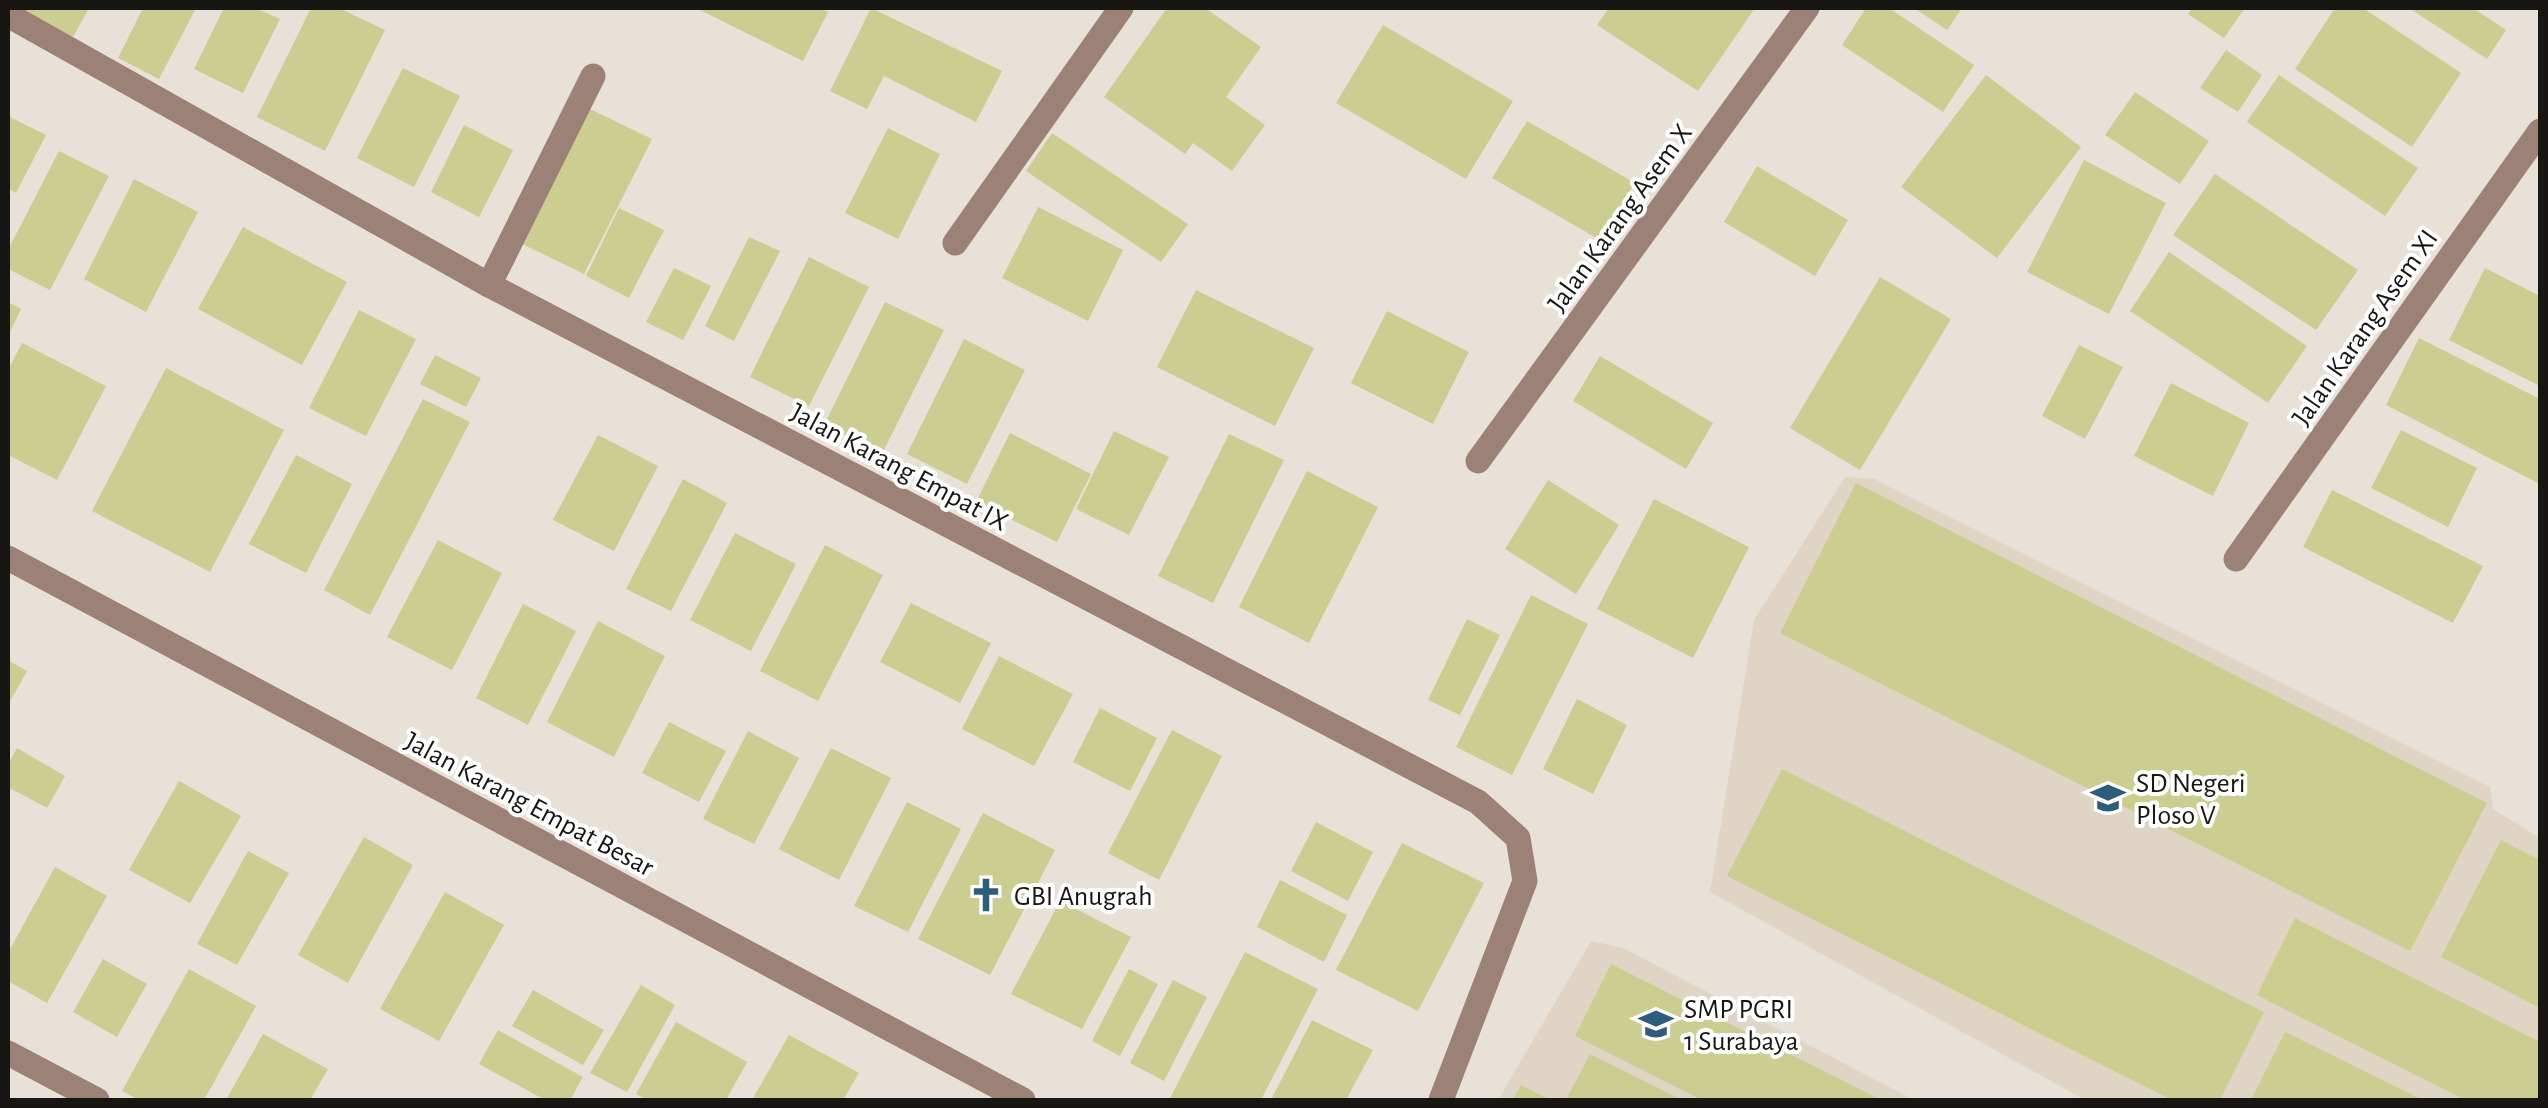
<svg xmlns="http://www.w3.org/2000/svg" width="2548" height="1108" viewBox="0 0 2548 1108" font-family="'Alegreya Sans',sans-serif">
  <style>
    .built { fill: #e0d5c5 }
    .building { fill: #cbce90 }
    .lines { fill: none; stroke-linecap: round; stroke-linejoin: round }
    .minor { stroke: #9c8276; stroke-width: 25 }
    .labels { text-anchor: middle; stroke-width: 8; stroke-linejoin: round; paint-order: stroke }
    .street-label { font-size: 28px; fill: #181613; stroke: #fff }
    .poi-label { font-size: 28px; fill: #181613; stroke: #fff; text-anchor: start }
  </style>
  <rect width="100%" height="100%" fill="#e7e1d7"/>
  <g class="built">
    <polygon points="1845,477 1874,479 2490,787 2493,809 2540,838 2540,1100 2085,1100 1710,892 1754,620"/>
    <polygon points="1591,941 1623,948 1914,1100 1498,1100"/>
  </g>
  <g class="building">
    <polygon points="14,8 89,8 73,37"/>
    <polygon points="143,8 196,8 159,79 118,58"/>
    <polygon points="224,8 255,8 280,19 243,93 194,69"/>
    <polygon points="311,8 339,8 385,30 325,151 257,117"/>
    <polygon points="696,8 819,8 828,12 803,61"/>
    <polygon points="871,8 1002,71 976,122 884,76 867,109 830,91"/>
    <polygon points="1167,8 1205,8 1261,47 1226,97 1265,125 1232,171 1193,143 1185,154 1104,97"/>
    <polygon points="1609,8 1755,8 1698,91 1597,25"/>
    <polygon points="1866,8 1889,8 1974,65 1943,112 1842,45"/>
    <polygon points="1914,8 1962,8 1947,30"/>
    <polygon points="2192,8 2245,8 2224,38 2188,14"/>
    <polygon points="2335,8 2363,8 2461,73 2412,147 2295,69"/>
    <polygon points="2409,8 2473,8 2506,30 2487,59"/>
    <polygon points="1383,25 1513,101 1466,179 1336,103"/>
    <polygon points="2226,50 2262,75 2238,112 2200,88"/>
    <polygon points="403,68 460,96 414,187 357,158"/>
    <polygon points="1986,75 2081,147 1997,258 1901,187"/>
    <polygon points="2279,75 2418,168 2385,216 2247,122"/>
    <polygon points="2135,92 2209,141 2180,184 2105,135"/>
    <polygon points="588,108 652,139 584,274 520,243"/>
    <polygon points="10,117 46,135 16,193 8,188"/>
    <polygon points="1527,121 1635,183 1600,240 1492,178"/>
    <polygon points="464,125 513,150 479,217 431,192"/>
    <polygon points="888,128 940,154 898,239 845,213"/>
    <polygon points="1052,133 1188,224 1161,262 1026,171"/>
    <polygon points="59,151 109,176 50,290 8,269 8,250"/>
    <polygon points="2084,160 2166,203 2109,314 2027,272"/>
    <polygon points="1757,166 1848,220 1815,276 1724,222"/>
    <polygon points="2215,174 2358,270 2316,330 2173,235"/>
    <polygon points="134,179 198,212 146,312 84,279"/>
    <polygon points="1038,207 1123,250 1088,321 1002,278"/>
    <polygon points="619,208 664,230 629,298 586,276"/>
    <polygon points="243,227 347,282 302,365 198,309"/>
    <polygon points="749,237 780,251 734,341 705,326"/>
    <polygon points="2169,252 2307,346 2268,403 2130,311"/>
    <polygon points="809,257 869,287 809,406 750,377"/>
    <polygon points="674,268 711,286 683,340 646,322"/>
    <polygon points="2485,268 2540,296 2540,386 2449,340"/>
    <polygon points="1880,277 1951,319 1860,470 1790,428"/>
    <polygon points="1196,290 1314,348 1275,426 1157,367"/>
    <polygon points="8,302 21,309 8,336"/>
    <polygon points="885,302 944,330 882,454 824,425"/>
    <polygon points="359,310 416,339 366,436 309,408"/>
    <polygon points="1387,311 1469,352 1433,424 1351,383"/>
    <polygon points="2419,338 2540,399 2540,484 2386,405"/>
    <polygon points="964,339 1025,370 967,484 907,454"/>
    <polygon points="22,343 106,386 57,480 8,455 8,370"/>
    <polygon points="2079,345 2123,367 2085,439 2042,416"/>
    <polygon points="435,355 481,378 466,407 420,384"/>
    <polygon points="1600,356 1713,423 1686,469 1573,401"/>
    <polygon points="166,368 284,430 210,572 92,511"/>
    <polygon points="2171,383 2249,423 2213,496 2134,456"/>
    <polygon points="423,399 470,422 370,615 324,590"/>
    <polygon points="2401,430 2477,468 2448,527 2371,488"/>
    <polygon points="1114,431 1169,457 1129,535 1076,509"/>
    <polygon points="1010,433 1091,474 1057,542 976,502"/>
    <polygon points="1229,434 1284,460 1213,603 1158,576"/>
    <polygon points="598,435 658,466 614,551 553,520"/>
    <polygon points="296,455 352,484 306,573 249,544"/>
    <polygon points="1307,471 1378,507 1309,643 1239,607"/>
    <polygon points="683,479 727,503 671,611 626,589"/>
    <polygon points="1548,480 1619,525 1576,594 1505,549"/>
    <polygon points="1856,483 2487,803 2410,951 1780,633"/>
    <polygon points="2332,490 2483,566 2453,623 2303,547"/>
    <polygon points="1654,499 1749,547 1693,658 1597,609"/>
    <polygon points="735,533 796,564 751,651 690,620"/>
    <polygon points="438,540 502,573 452,670 387,637"/>
    <polygon points="825,545 883,575 818,701 760,671"/>
    <polygon points="1531,595 1588,624 1512,775 1456,747"/>
    <polygon points="911,603 991,643 960,703 880,662"/>
    <polygon points="523,604 576,631 528,725 476,698"/>
    <polygon points="1467,619 1500,635 1460,715 1428,700"/>
    <polygon points="598,621 665,656 614,757 547,722"/>
    <polygon points="999,656 1073,694 1034,766 962,729"/>
    <polygon points="8,660 27,671 8,705"/>
    <polygon points="1577,699 1627,725 1593,794 1543,769"/>
    <polygon points="1100,708 1157,738 1130,791 1073,762"/>
    <polygon points="669,722 726,751 699,802 642,773"/>
    <polygon points="1172,730 1222,756 1159,880 1108,853"/>
    <polygon points="748,731 799,758 754,844 703,819"/>
    <polygon points="17,748 65,776 47,808 8,787 8,765"/>
    <polygon points="831,748 891,778 839,880 779,849"/>
    <polygon points="1782,769 2264,1012 2220,1100 2172,1100 1727,876"/>
    <polygon points="179,781 241,816 190,903 129,870"/>
    <polygon points="907,802 961,829 908,932 854,906"/>
    <polygon points="983,813 1055,850 990,975 918,939"/>
    <polygon points="1316,822 1373,852 1348,901 1291,871"/>
    <polygon points="364,837 413,865 348,983 298,955"/>
    <polygon points="2501,840 2540,860 2540,1008 2441,957"/>
    <polygon points="1402,843 1484,883 1418,1011 1336,970"/>
    <polygon points="248,851 289,873 237,965 197,944"/>
    <polygon points="55,867 107,896 47,1003 8,981 8,953"/>
    <polygon points="1280,880 1347,915 1324,962 1257,927"/>
    <polygon points="445,892 504,925 439,1041 380,1009"/>
    <polygon points="1060,901 1131,937 1082,1029 1011,994"/>
    <polygon points="2295,918 2540,1042 2540,1100 2465,1100 2257,995"/>
    <polygon points="1245,952 1318,989 1261,1100 1169,1100"/>
    <polygon points="103,959 147,984 117,1037 73,1012"/>
    <polygon points="1611,964 1881,1100 1702,1100 1575,1036"/>
    <polygon points="189,969 256,1006 204,1100 139,1100 122,1091"/>
    <polygon points="1129,969 1158,984 1120,1056 1092,1041"/>
    <polygon points="1173,980 1207,997 1164,1081 1130,1063"/>
    <polygon points="641,985 675,1005 627,1092 590,1073"/>
    <polygon points="533,990 604,1030 583,1065 512,1026"/>
    <polygon points="1312,1020 1373,1050 1346,1100 1271,1100"/>
    <polygon points="676,1022 747,1062 726,1100 647,1100 636,1094"/>
    <polygon points="498,1030 583,1077 570,1100 545,1100 479,1064"/>
    <polygon points="2285,1032 2423,1100 2251,1100"/>
    <polygon points="263,1034 328,1069 310,1100 226,1100"/>
    <polygon points="789,1035 859,1073 843,1100 752,1100"/>
    <polygon points="1590,1054 1682,1100 1566,1100"/>
    <polygon points="1521,1085 1551,1100 1512,1100"/>
  </g>
  <g class="lines">
    <g class="minor">
      <polyline points="8,15 489,285 1478,802 1518,838 1525,881 1441,1100"/>
      <polyline points="955,243 1121,8"/>
      <polyline points="489,285 593,76"/>
      <polyline points="1478,461 1807,8"/>
      <polyline points="8,558 1023,1100"/>
      <polyline points="2236,559 2540,131"/>
      <polyline points="8,1053 97,1100"/>
    </g>
  </g>
  <defs>
    <g id="school-bare" transform="scale(2.7)"><path d="M0-5L7-2L0 1L-7-2ZM-4 1L0 2.5L4 1V4Q0 6-4 4Z" fill="#2e5d7c" stroke="#fff" stroke-width="2.5" paint-order="stroke"/></g>
    <g id="church-bare" transform="scale(2.7)"><path d="M-1.2-6h2.4v3.5h3.3v2.4h-3.3V6h-2.4V-.1h-3.3v-2.4h3.3Z" fill="#2e5d7c" stroke="#fff" stroke-width="2.5" paint-order="stroke"/></g>
  </defs>
  <g fill-rule="evenodd">
    <use href="#school-bare" x="2108" y="798"/>
    <use href="#church-bare" x="986" y="895"/>
    <use href="#school-bare" x="1656" y="1024"/>
  </g>
  <g class="labels">
    <g class="street-label">
      <text transform="translate(1619 217) rotate(-54)" y="10">Jalan Karang Asem X</text>
      <text transform="translate(2364 327) rotate(-55)" y="10">Jalan Karang Asem XI</text>
      <text transform="translate(900 466) rotate(28)" y="10">Jalan Karang Empat IX</text>
      <text transform="translate(530 803) rotate(28)" y="10">Jalan Karang Empat Besar</text>
    </g>
    <g class="poi-label">
      <text x="2136" y="792">SD Negeri<tspan x="2136" dy="32">Ploso V</tspan></text>
      <text x="1014" y="905">GBI Anugrah</text>
      <text x="1684" y="1018">SMP PGRI<tspan x="1684" dy="32">1 Surabaya</tspan></text>
    </g>
  </g>
  <rect width="2548" height="1108" fill="none" stroke="#181613" stroke-width="20"/>
</svg>
